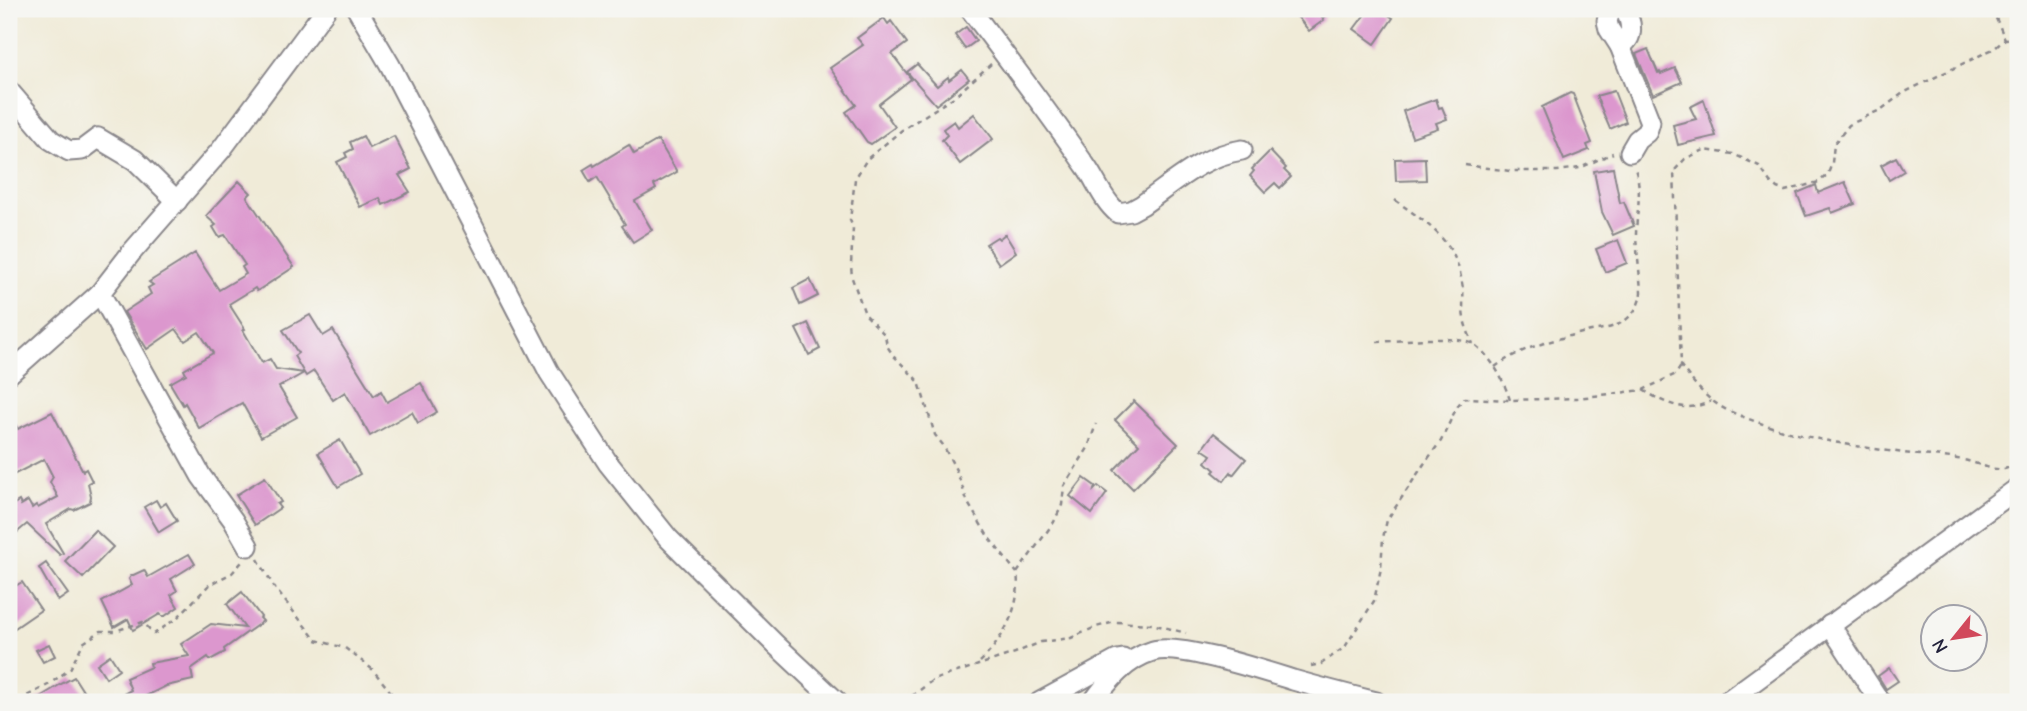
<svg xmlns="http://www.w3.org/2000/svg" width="2027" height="711" viewBox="0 0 2027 711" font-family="'Comic Neue',sans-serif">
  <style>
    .building { fill: #dc97ce }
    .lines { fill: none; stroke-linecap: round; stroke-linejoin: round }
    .minor-casing { stroke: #89868a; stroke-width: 23 }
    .path { stroke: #89868a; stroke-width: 2.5; stroke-dasharray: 5 5; stroke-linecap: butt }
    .minor { stroke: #fff; stroke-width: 19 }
  </style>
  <rect width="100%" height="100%" fill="#f6f6f2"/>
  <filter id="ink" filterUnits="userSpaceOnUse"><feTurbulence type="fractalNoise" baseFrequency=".0143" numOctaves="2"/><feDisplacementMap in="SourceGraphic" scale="14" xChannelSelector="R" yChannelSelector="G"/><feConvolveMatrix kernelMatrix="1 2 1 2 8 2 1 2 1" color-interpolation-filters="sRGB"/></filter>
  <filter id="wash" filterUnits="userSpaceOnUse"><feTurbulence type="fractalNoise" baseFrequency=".00686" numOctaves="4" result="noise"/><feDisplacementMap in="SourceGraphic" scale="28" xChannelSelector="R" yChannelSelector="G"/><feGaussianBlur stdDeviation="1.57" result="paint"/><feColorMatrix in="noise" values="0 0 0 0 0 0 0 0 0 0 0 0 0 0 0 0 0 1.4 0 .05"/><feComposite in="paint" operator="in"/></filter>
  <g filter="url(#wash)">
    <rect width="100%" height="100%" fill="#f0ebd8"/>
    <g id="blocks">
      <g class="building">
        <polygon points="1291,9 1320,9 1325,16 1322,18 1324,20 1309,31"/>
        <polygon points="1369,9 1380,9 1393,18 1375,44 1354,29"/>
        <polygon points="884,18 888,24 891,21 907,43 892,54 911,79 879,104 895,127 871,144 867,142 846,112 856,105 830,68 863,45 857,38"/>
        <polygon points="966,27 976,41 965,49 955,35"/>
        <polygon points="1648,49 1658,73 1660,72 1661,74 1675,68 1682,82 1653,95 1636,54"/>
        <polygon points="917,64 937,86 948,77 949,80 962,70 969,79 936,105 907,72"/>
        <polygon points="1614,91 1626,122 1610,129 1596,96"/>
        <polygon points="1570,93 1573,94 1592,143 1587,145 1589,150 1564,160 1542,107"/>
        <polygon points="1436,99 1439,108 1442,107 1447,119 1436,123 1438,128 1412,137 1403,111"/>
        <polygon points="1704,100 1716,136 1678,145 1673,125 1696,119 1690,107"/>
        <polygon points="974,114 993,139 960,164 942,140 947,135 943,129 954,121 958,127"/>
        <polygon points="363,136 369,148 394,136 411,169 399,175 410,192 383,205 380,198 360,207 337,162 347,157 345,153 353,149 350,142"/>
        <polygon points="658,140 677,172 654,185 656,189 635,201 652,230 633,242 622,226 625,224 597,177 590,182 583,170 593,164 594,166 629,145 634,154"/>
        <polygon points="1270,151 1286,168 1284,170 1291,177 1280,188 1275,183 1265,192 1250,176 1254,171 1252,169"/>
        <polygon points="1896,157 1904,171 1889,180 1881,165"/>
        <polygon points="1425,158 1426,180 1396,181 1395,159"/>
        <polygon points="1613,168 1620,203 1624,202 1634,226 1613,235 1602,212 1594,171"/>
        <polygon points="239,181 251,193 247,197 294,267 257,291 255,288 229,304 245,329 243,330 262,363 270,359 276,369 304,373 294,356 298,353 283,330 310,315 323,336 333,330 374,396 381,391 387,402 421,383 437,412 418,423 412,412 370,436 345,392 333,400 314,371 306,376 304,373 279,387 297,417 261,437 242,403 199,428 185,403 183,405 170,383 186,374 184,370 213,353 199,332 185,341 176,329 147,349 124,312 151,294 148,288 153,285 149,282 195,253 219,290 246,274 242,267 245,265 225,235 219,237 213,227 216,225 206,216"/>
        <polygon points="1845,182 1855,204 1832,213 1830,208 1806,216 1797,193 1816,185 1818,193"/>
        <polygon points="1005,234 1016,252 999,264 986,244 997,237 999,239"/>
        <polygon points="1618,240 1627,263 1605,272 1596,249"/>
        <polygon points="810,279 818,296 800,305 793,288"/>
        <polygon points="808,323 820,349 809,355 796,329"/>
        <polygon points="1134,401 1178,444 1133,489 1114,470 1139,444 1115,420"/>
        <polygon points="52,412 83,471 86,469 92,481 88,483 91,496 90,502 74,510 71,509 46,524 63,553 60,555 27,524 14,535 9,525 9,507 19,501 21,505 28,501 32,508 36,505 38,508 58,497 50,482 53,477 44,459 9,477 9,414 18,429"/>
        <polygon points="1214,433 1246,459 1233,475 1231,472 1224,481 1213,472 1215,470 1206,462 1211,455 1202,449"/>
        <polygon points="340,440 360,474 338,487 318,453"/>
        <polygon points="265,477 281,502 277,504 280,508 255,525 236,495"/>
        <polygon points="1084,478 1095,486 1094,490 1098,486 1107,493 1092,514 1070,496"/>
        <polygon points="156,500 160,507 166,503 177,521 159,532 144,507"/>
        <polygon points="95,530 113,547 83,578 65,561"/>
        <polygon points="189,554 195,564 171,579 177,591 171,595 178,607 165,616 162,616 160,614 133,630 128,619 114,627 102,602 132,585 129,579 131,576 144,570 148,577"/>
        <polygon points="46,563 68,594 58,601 39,568"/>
        <polygon points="22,582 41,610 9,632 9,590"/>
        <polygon points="242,592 261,617 260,618 263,621 224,649 225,652 210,660 208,657 191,669 193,680 166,686 134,702 109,702 131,690 126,678 151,667 150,663 189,656 181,644 211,624 245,628 227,604"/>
        <polygon points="49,644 55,656 43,662 36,650"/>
        <polygon points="110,655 119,669 106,678 97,664"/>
        <polygon points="1889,668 1898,681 1886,689 1878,676"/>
        <polygon points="74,677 90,702 32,702 61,684"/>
      </g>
    </g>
  </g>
  <g filter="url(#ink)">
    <use href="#blocks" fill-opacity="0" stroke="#89868a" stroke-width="2"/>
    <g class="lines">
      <g class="minor-casing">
        <g id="minor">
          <polyline points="357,9 390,65 549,372 608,463 668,538 776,645 837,702"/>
          <path d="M970 9C1009 60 1048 112 1085 165 1096 180 1103 201 1118 213L1131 211 1142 205C1175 182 1202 156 1242 150"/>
          <polyline points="1611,9 1607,21 1609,29 1620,46 1650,122 1647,132 1637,140 1630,152"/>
          <path d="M1620 46C1635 38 1632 21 1624 9"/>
          <polyline points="9,91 51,140 69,151 82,150 98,138 135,160 177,201"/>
          <polyline points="100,293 201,476 233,520 248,546"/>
          <polyline points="9,374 100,293 131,253 221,150 326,9"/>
          <polyline points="1830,625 1880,702"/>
          <polyline points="1040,702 1117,660 1123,659"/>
          <path d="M1093 702C1108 681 1126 659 1153 651 1178 643 1264 671 1293 680 1321 688 1348 695 1376 702"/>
          <polyline points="1726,702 2018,488"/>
        </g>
      </g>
      <g class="path">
        <polyline points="1992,9 2005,39"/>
        <path d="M2018 38 2005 39 1995 48 1903 93 1882 109 1849 125 1834 144 1832 163 1828 174 1819 182 1785 191 1777 188 1770 182 1759 166 1733 154 1704 150 1685 159 1674 171 1681 366C1694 384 1707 400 1727 410 1782 435 1844 445 1904 453 1923 456 1943 456 1963 460 1976 462 1990 471 2004 469 2009 468 2014 464 2018 461"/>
        <polyline points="991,64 954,97 902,130 867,159 855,179 850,220 853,228 851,265 852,278 865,314 885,335 887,346 893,355 919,382 935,435 943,445 957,472 968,503 989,538 1017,573"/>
        <polyline points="1465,165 1510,171 1557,171 1580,168 1613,153"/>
        <path d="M1395 200C1431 226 1458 242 1463 290 1464 299 1462 308 1464 318 1465 326 1470 336 1473 344"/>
        <path d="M1377 342C1398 341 1459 334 1475 345 1493 359 1503 379 1510 400"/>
        <path d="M1495 367C1522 347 1553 340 1586 332 1595 330 1608 329 1617 325 1631 319 1640 306 1641 292 1640 273 1637 255 1636 236 1636 214 1643 190 1635 169"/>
        <path d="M1643 390C1666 404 1686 414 1711 401"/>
        <polyline points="258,559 274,587 316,640 345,648 372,669 390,691 394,702"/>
        <path d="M980 662C1003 640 1022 605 1017 573L1054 522 1062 505 1064 486 1088 448 1096 424"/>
        <polyline points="1311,666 1321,664 1345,647 1374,601 1381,568 1383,538 1387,520 1424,464 1441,441 1453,415 1459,404 1465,398 1510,400 1577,398 1643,390 1676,374 1681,366"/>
        <polyline points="9,697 14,700 23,698 48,685 70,669 83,643 101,631 115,631 143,622 154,634 177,618 209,585 232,573 242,562"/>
        <polyline points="904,702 933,680 1015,653 1041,642 1071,638 1096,627 1115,622 1152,624 1186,633"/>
      </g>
      <use href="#minor" class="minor"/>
    </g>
  </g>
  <rect width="2027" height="711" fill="none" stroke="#f6f6f2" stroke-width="35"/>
  <g transform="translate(1954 638) rotate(240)"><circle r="33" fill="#f6f6f2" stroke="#a1a1a9" stroke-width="2"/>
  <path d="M0-5L12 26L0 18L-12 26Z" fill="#d1495b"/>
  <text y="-10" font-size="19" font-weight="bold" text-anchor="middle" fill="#22223b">N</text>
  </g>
</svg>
